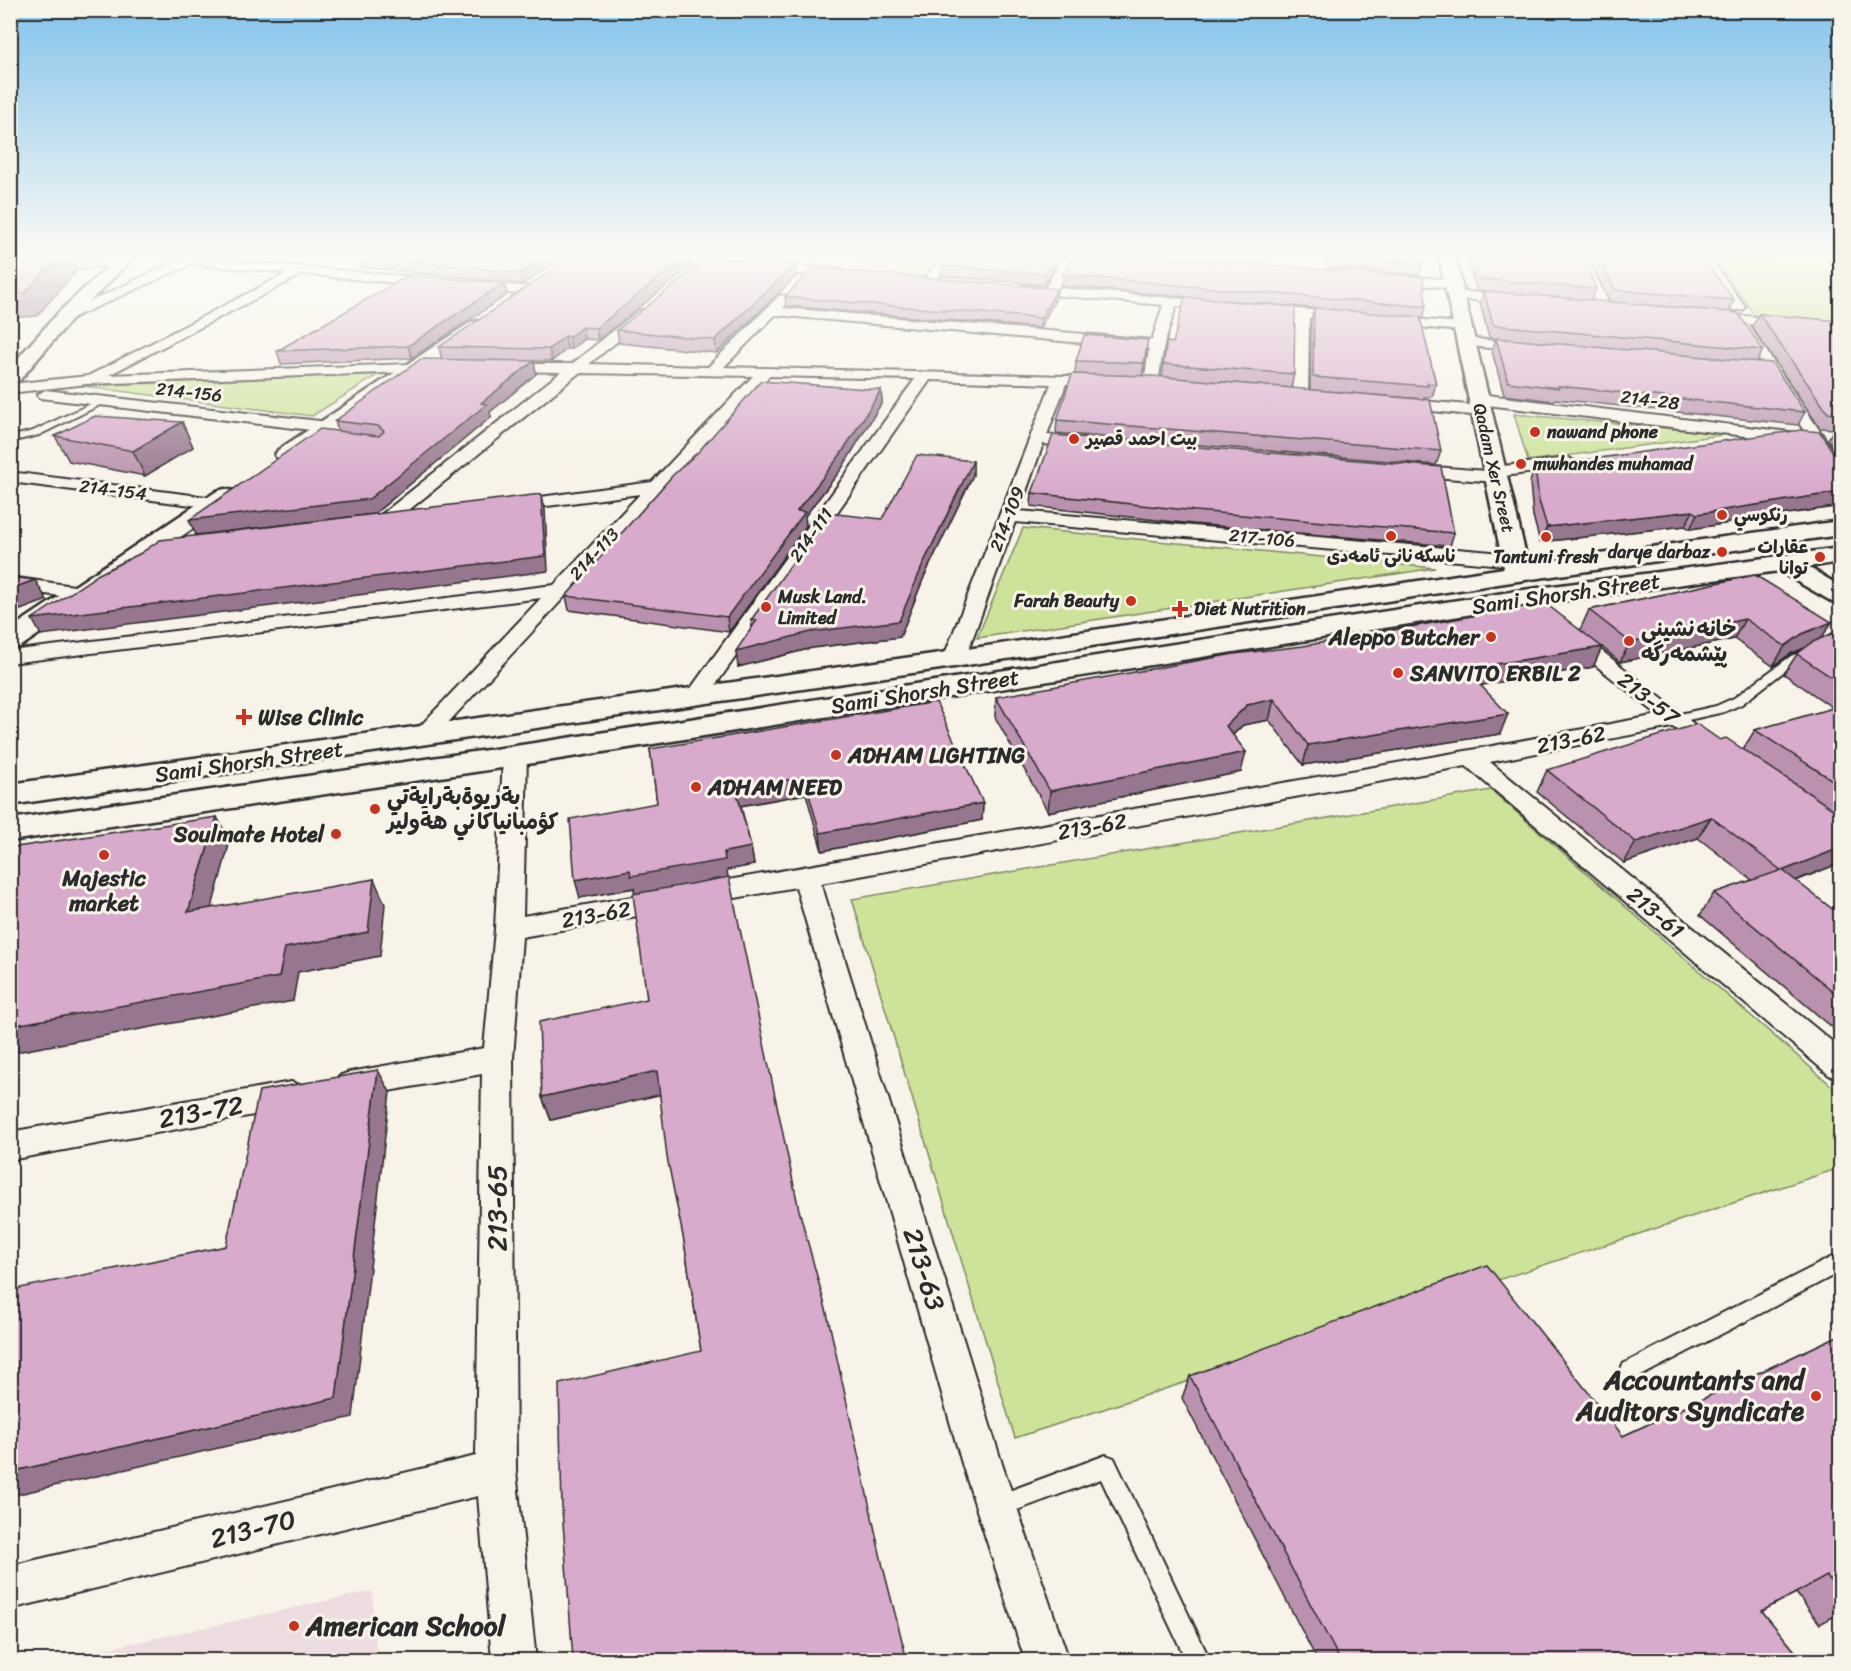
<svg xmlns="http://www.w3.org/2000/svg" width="1851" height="1671" viewBox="0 0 1851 1671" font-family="Sriracha,'Playpen Sans Arabic',sans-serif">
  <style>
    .built { fill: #eedde0 }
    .green { fill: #cce399; stroke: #7c8762; stroke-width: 1.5 }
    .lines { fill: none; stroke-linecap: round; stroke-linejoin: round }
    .lane-casing { stroke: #2b2b2b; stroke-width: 4 }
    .street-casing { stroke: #2b2b2b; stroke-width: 4 }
    .secondary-casing { stroke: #2b2b2b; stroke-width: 5 }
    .lane { fill: #f7f3e8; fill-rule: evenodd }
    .street { fill: #f7f3e8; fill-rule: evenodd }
    .secondary { fill: #f7f3e8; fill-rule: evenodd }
    .wall { fill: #ba92af; stroke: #2b2b2b; stroke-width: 1.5 }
    .shaded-wall { fill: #97778f; stroke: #2b2b2b; stroke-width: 1.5 }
    .building { fill: #d8aacc; stroke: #2b2b2b; stroke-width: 1.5 }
    .poi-dot { fill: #c8321e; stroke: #f7f3e8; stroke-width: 2 }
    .labels { text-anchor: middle; stroke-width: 6; stroke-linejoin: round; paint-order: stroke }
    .far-street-label { font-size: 18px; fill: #2b2b2b; stroke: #f7f3e8 }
    .far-poi-label { font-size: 18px; font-weight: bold; fill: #2b2b2b; stroke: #f7f3e8; text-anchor: start }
    .street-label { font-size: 22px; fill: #2b2b2b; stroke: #f7f3e8 }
    .poi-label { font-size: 22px; font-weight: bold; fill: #2b2b2b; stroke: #f7f3e8; text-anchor: start }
    .near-street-label { font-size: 27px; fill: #2b2b2b; stroke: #f7f3e8 }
    .near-poi-label { font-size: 27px; font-weight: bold; fill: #2b2b2b; stroke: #f7f3e8; text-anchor: end }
  </style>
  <rect width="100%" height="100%" fill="#f7f3e8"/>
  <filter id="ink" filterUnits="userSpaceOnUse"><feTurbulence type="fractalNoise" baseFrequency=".0167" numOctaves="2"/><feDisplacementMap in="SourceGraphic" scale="12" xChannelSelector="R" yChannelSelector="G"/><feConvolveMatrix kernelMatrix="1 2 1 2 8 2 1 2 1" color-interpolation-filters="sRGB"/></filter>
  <g filter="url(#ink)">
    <polygon class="built" points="372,1591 377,1660 54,1660"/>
    <g class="green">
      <polygon points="779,257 949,257 929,281 768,267"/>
      <polygon points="1714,257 1840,257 1840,323 1755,316"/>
      <polygon points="379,374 312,416 81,386"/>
      <polygon points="1514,414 1729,434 1528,461"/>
      <polygon points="1023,528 1435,568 977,638"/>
      <polygon points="1491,790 1840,1093 1840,1168 1015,1438 852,899"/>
    </g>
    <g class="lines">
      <g class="lane-casing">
        <g id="lane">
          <polygon points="99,400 106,402 39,435 10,442 10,437 33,431"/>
          <polygon points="1840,636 1840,643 1799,660 1742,704 1724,712 1675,723 1669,719 1671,716 1716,706 1734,698 1791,656"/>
          <polygon points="1840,1253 1840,1272 1637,1378 1630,1381 1623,1378 1620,1371 1623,1364"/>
          <polygon points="1106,1455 1114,1458 1210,1660 1186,1660 1101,1479 998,1517 990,1514 987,1506 990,1498"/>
        </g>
      </g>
      <g class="street-casing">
        <g id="street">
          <polygon points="186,257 436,279 442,283 436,287 303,274 109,375 438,363 445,367 438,371 87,384 10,393 10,384 88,376 287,273 192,264 70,319 65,320 58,316"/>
          <polygon points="645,257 696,257 843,270 849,274 843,278 651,261"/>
          <polygon points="941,257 954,257 933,284 925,284 923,281"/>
          <polygon points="1063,257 1075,257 1058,288 1217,302 1224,306 1217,310 1176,306 1164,345 1158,383 1151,387 1144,383 1149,349 775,315 724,367 1104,377 1111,381 1109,384 1066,384 1047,435 1085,438 1093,443 1085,448 1043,444 1019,511 1515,554 1522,556 1525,560 1522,564 1515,566 1015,522 965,659 962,664 954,665 946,664 943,659 1051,384 930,380 705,700 697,702 689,700 686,695 915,379 769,376 431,741 423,743 415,741 411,736 541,598 10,663 10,651 554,585 640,494 509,511 503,510 500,506 503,502 652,482 753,376 579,373 389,526 377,526 374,522 377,518 561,372 502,371 497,370 495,367 497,364 572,364 638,311 643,310 650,314 648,317 589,364 708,367 779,296 784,295 790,299 783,308 1152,340 1163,305 1019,292 1017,289 1023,285 1046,287"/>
          <polygon points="1575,257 1587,257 1611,308 1609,311 1604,312 1597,308"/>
          <polygon points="1697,257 1709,257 1745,307 1743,310 1733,310"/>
          <polygon points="122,258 128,262 126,265 10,272 10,264"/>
          <polygon points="1390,275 1453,280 1459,284 1453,288 1386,282 1384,279"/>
          <polygon points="472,282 529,287 535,291 529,295 468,289 466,286 468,283"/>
          <polygon points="1455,291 1517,296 1523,300 1517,304 1450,298 1449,295"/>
          <polygon points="1262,306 1345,313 1352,317 1345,321 1309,318 1308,396 1305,399 1295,399 1292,396 1295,317 1257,313 1255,310"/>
          <polygon points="1709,313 1840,324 1840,332 1748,324 1840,461 1840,478 1834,477 1810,440 1803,443 1479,404 1471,399 1479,394 1806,434 1735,323 1704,320 1702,317 1704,314"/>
          <polygon points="1388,317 1462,323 1469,327 1462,331 1383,324 1381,321 1383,318"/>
          <polygon points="1466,338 1528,344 1535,348 1528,352 1461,345 1459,342"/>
          <polygon points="45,390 328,422 336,427 328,432 40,398 37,395"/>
          <polygon points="1398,399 1481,406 1489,411 1481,416 1393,407 1390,404"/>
          <polygon points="1569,458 1577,463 1575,467 1504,476 1502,481 1496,482 1409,475 1403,474 1401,470 1403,466 1409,465 1487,471 1495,467"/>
          <polygon points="10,472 215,498 221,499 224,503 221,507 215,508 10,482"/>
          <polygon points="10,577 81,587 88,589 91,593 88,597 81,599 10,589"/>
          <polygon points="1571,630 1578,632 1695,725 1692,730 1684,732 1672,727 1490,762 1840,1048 1840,1079 1829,1075 1466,766 821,883 1003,1467 1069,1660 1025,1660 963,1467 796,887 522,937 513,1058 516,1471 536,1660 492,1660 478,1496 10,1609 10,1566 476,1456 482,1074 350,1098 339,1094 334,1085 339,1076 350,1072 484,1048 495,929 503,756 507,751 515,749 523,751 527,756 523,916 1471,750 1658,715 1564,640 1561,636 1564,632"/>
          <polygon points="291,1082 302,1086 307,1095 302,1104 291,1108 10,1160 10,1132"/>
        </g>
      </g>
      <g class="secondary-casing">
        <g id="secondary">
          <polygon points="118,257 134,257 71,320 17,383 10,385 10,367 59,312"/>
          <polygon points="1439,257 1455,257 1528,564 1840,521 1840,535 1518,581 954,667 10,805 10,784 954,651 1504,568"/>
          <polygon points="477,321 483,322 486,326 483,330 294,460 286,461 278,460 275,455 278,450 471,322"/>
          <polygon points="225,489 233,491 236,496 233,501 20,647 10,649 10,629 217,491"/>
          <polygon points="1840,548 1840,562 1808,567 1840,586 1840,604 1831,601 1779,571 1523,606 515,766 10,841 10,819 515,746 1523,590"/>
        </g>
      </g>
      <use href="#lane" class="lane"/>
      <use href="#street" class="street"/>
      <use href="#secondary" class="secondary"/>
    </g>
    <g class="wall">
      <polygon points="153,257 180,257 176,259"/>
      <polygon points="359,257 563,257 523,284 362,267"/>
      <polygon points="949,257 1060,257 1045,285 942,276 942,266"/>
      <polygon points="1191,257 1271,257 1270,263"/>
      <polygon points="1326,257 1421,257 1422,264 1419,275 1326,268"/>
      <polygon points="1466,257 1582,257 1596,289 1591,300 1477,291"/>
      <polygon points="1588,257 1702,257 1734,300 1729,312 1610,302"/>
      <polygon points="690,267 598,340 584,339 571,349 567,349 552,361 534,361 536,374 490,412 491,417 374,514 196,535 338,431 335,421 442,360 439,347"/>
      <polygon points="1063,275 1426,306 1423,317 1418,317 1436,384 1432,397 1424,397 1424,399 1310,390 1311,320 1314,308 1335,310 1063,286"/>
      <polygon points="796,276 717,353 619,343 617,330"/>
      <polygon points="504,283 507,295 412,358 281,364 277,351"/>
      <polygon points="1057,289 1056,298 1040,328 786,306 785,297"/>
      <polygon points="1484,291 1763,350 1757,362 1805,412 1798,425 1555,399 1554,401 1504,395 1492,351 1496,339 1489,338 1480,303"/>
      <polygon points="1759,314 1840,321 1840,458 1828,439 1834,429 1820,428 1752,327"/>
      <polygon points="1167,342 1173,343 1294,374 1291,388 1162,377"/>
      <polygon points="1146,353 1142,376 1441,451 1436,465 1056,433 1057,420 1075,374 1076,361"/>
      <polygon points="881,390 882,402 842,468 805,516 806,526 729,632 569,610 566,596"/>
      <polygon points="182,422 193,447 145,476 69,461 55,436"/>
      <polygon points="973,461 973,475 924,577 900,637 812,648 738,667 752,627 751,620 882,519"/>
      <polygon points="1535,467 1840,506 1690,529 1685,526 1540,542 1533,516 1530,482"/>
      <polygon points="1032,493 1454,533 1450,546 1193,524 1031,506"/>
      <polygon points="1755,575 1822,638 1840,630 1840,863 1796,881 1840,915 1840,1034 1700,915 1714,893 1752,880 1698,838 1624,863 1537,792 1547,770 1720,740 1743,749 1755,730 1833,708 1784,674 1797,654 1804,648 1790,654 1773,666 1734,639 1620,662 1602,647 1593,667 1481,685 1500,734 1303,765 1269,720 1243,725 1233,735 1241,772 1048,812 995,717 996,697 1580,630 1589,610"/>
      <polygon points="650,749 983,803 982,820 822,851 806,794 741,806 751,847 754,865 727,870 701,1351 684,1241 660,1094 551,1120 542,1097 647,999 634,888 580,898 657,803"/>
      <polygon points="1840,1335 1840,1613 1820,1624 1796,1593 1762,1611 1802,1660 1317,1660 1182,1398 1190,1376 1623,1436"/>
    </g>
    <g class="shaded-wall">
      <polygon points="58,257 71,257 77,270 37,316 10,318 10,294"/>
      <polygon points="544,257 563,257 523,284 520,273"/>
      <polygon points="686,257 689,257 690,267 598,340 596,328"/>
      <polygon points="1055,257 1060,257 1045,285 1045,274"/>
      <polygon points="795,264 796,276 717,353 715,340"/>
      <polygon points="504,283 507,295 412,358 408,346"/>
      <polygon points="1057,289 1056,298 1040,328 1041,318"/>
      <polygon points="582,327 584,339 571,349 569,337"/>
      <polygon points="565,336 567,349 552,361 549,349"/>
      <polygon points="534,361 536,374 490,412 491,417 374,514 196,535 189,520 481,403"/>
      <polygon points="881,390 882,402 842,468 805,516 806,526 729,632 727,617 797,511"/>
      <polygon points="182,422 193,447 145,476 133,451"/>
      <polygon points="973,461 973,475 924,577 900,637 812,648 738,667 736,651 924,562"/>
      <polygon points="1840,492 1840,506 1690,529 1697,514"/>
      <polygon points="541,494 545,509 548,571 41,635 32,619"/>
      <polygon points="1693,511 1685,526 1540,542 1547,527"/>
      <polygon points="35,580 47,600 10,614 10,589"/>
      <polygon points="1745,619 1734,639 1620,662 1630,642"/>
      <polygon points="1832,622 1819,642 1790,654 1773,666 1785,646 1802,634"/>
      <polygon points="1602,647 1593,667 1458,689 1465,669"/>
      <polygon points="1274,699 1269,720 1243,725 1221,746 1226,726 1247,705"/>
      <polygon points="1508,714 1500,734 1303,765 1308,745"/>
      <polygon points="1246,752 1241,772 1048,812 1050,791"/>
      <polygon points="804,777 806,794 739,806 736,789"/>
      <polygon points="983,803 982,820 822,851 820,833"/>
      <polygon points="217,817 230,841 204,937 188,912"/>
      <polygon points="1711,817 1698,838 1624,863 1636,842"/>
      <polygon points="751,847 754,865 727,870 728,878 635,894 634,888 580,898 575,880"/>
      <polygon points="1840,848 1840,863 1767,892 1782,871"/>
      <polygon points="374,879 385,904 380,956 298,972 293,1001 10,1053 10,1026 285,948"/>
      <polygon points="378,1070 390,1092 353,1417 10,1496 10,1472 336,1398"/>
      <polygon points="657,1071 663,1094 551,1120 542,1097"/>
    </g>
    <g class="building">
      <polygon points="10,257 58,257 25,293 10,294"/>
      <polygon points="374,257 544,257 520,273"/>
      <polygon points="571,257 686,257 596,328 582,327 569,337 565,336 549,349 439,347"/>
      <polygon points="709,257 795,264 715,340 617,330"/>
      <polygon points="949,257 1055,257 1045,274 942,266"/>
      <polygon points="1072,257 1163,257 1423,277 1426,306 1416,306 1063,275"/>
      <polygon points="1334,257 1421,257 1422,264"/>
      <polygon points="1473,257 1582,257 1596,289 1480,279"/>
      <polygon points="1598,257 1702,257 1734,300 1615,290"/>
      <polygon points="813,268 1057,289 1041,318 785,297"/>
      <polygon points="409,275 504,283 408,346 277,351"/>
      <polygon points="1484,291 1738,313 1763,350 1493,325"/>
      <polygon points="1185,297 1295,307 1294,374 1163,364 1167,342 1173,343"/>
      <polygon points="1314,308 1420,317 1436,384 1427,383 1428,386 1313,377"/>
      <polygon points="1759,314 1840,321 1840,415 1828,413"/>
      <polygon points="1084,335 1148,340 1144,363 1076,361"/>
      <polygon points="1496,338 1772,363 1805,412 1558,386 1559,388 1508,382"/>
      <polygon points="421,359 534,361 481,403 487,404 369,499 189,520 320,429 379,436 384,431 378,426 335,421"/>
      <polygon points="1072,374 1153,376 1430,400 1441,451 1057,420"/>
      <polygon points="761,381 881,390 841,454 797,511 805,512 727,617 566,596 673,475 699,451"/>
      <polygon points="95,416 182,422 133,451 55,436"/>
      <polygon points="1840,424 1840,432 1836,425"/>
      <polygon points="1801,430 1820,432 1840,463 1840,492 1697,514 1693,511 1547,527 1539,501 1535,467"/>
      <polygon points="1053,435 1441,467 1454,533 1195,511 1032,493"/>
      <polygon points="917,455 973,461 924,562 899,621 811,632 736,651 757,620 751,620 828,513 882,519"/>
      <polygon points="541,494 545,556 32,619 99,574 141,553 160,540"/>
      <polygon points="1755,575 1832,622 1802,634 1785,646 1745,619 1630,642 1589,610"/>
      <polygon points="10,577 35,580 10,589"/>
      <polygon points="1545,603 1602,647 1465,669 1508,714 1308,745 1274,699 1247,705 1226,726 1246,752 1050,791 996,697 1234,654 1303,646"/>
      <polygon points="1840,630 1840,683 1797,654 1813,642"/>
      <polygon points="936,702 983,803 820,833 804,777 736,789 751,847 724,852 725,860 631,876 630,870 575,880 570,819 657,803 650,749"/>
      <polygon points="1840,706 1840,785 1755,730"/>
      <polygon points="1697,724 1720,740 1726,738 1840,814 1840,848 1782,871 1711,817 1636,842 1547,770"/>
      <polygon points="217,817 188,912 374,879 368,932 285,948 279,977 10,1026 10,848"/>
      <polygon points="1782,870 1840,915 1840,997 1714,893"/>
      <polygon points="729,877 799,1210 827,1313 883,1567 907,1660 573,1660 562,1509 559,1384 701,1351 684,1241 667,1157 657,1071 542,1097 539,1022 647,999 633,894"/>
      <polygon points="378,1070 336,1398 10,1472 10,1290 226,1246 259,1091"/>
      <polygon points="1487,1265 1623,1436 1840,1335 1840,1593 1827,1576 1762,1611 1802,1660 1340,1660 1190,1376"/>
    </g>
  </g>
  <linearGradient id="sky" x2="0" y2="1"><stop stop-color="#83c3ea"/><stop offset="0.52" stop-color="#fbfaf5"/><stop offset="1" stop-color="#fbfaf5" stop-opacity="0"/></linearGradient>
  <rect width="1851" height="491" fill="url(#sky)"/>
  <g class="poi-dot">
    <circle cx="1535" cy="432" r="6"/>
    <circle cx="1074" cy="439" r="6"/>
    <circle cx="1521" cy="464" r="6"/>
    <circle cx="1722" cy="515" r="6"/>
    <circle cx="1391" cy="536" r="6"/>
    <circle cx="1546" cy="537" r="6"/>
    <circle cx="1722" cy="552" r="6"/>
    <circle cx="1820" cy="557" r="6"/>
    <circle cx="1131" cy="601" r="6"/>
    <circle cx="766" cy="607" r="6"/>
    <path d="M1177 600h6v6h6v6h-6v6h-6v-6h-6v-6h6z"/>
    <circle cx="1491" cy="637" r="6"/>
    <circle cx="1629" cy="641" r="6"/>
    <circle cx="1398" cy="673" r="6"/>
    <path d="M241 708h6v6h6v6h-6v6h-6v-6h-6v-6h6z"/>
    <circle cx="836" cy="755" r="6"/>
    <circle cx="696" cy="787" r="6"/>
    <circle cx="375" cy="809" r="6"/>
    <circle cx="336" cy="834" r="6"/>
    <circle cx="104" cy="855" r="6"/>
    <circle cx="1816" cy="1396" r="6"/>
    <circle cx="294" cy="1626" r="6"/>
  </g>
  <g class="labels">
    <g class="far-street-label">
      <text transform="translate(189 392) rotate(6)" y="6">214-156</text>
      <text transform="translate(1650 400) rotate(7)" y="6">214-28</text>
      <text transform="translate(1494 468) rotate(77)" y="6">Qadam Xer Sreet</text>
      <text transform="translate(113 490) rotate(7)" y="6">214-154</text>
      <text transform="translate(1007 519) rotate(-69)" y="6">214-109</text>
      <text transform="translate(811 535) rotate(-55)" y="6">214-111</text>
      <text transform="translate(1262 538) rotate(5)" y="6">217-106</text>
      <text transform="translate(594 554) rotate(-47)" y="6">214-113</text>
    </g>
    <g class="far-poi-label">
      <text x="1547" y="438">nawand phone</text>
      <text x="1086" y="445">بيت احمد قصير</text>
      <text x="1533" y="470">mwhandes muhamad</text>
      <text x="1734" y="521">رنكوسي</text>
      <text x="1808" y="553" text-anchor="end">عقارات<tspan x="1808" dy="21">توانا</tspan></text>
      <text x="1710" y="558" text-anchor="end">darye darbaz</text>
      <text x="1391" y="562" text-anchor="middle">ناسکەنانی ئامەدی</text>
      <text x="1546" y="563" text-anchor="middle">Tantuni fresh</text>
      <text x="778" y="603">Musk Land.<tspan x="778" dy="21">Limited</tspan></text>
      <text x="1119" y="607" text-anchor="end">Farah Beauty</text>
      <text x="1194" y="615">Diet Nutrition</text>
    </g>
    <g class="street-label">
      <text transform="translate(1566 593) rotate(-8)" y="8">Sami Shorsh Street</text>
      <text transform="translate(925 691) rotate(-9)" y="8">Sami Shorsh Street</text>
      <text transform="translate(1649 698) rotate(38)" y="8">213-57</text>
      <text transform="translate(1571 739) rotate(-11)" y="8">213-62</text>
      <text transform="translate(249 761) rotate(-8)" y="8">Sami Shorsh Street</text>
      <text transform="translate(1092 826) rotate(-10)" y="8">213-62</text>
      <text transform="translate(1656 912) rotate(40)" y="8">213-61</text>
      <text transform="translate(596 914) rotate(-10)" y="8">213-62</text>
    </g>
    <g class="poi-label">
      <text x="1641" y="636">خانەنشینی<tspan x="1641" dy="25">پێشمەرگە</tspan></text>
      <text x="1479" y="645" text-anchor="end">Aleppo Butcher</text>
      <text x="1410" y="681">SANVITO ERBIL 2</text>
      <text x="258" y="725">Wise Clinic</text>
      <text x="848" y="763">ADHAM LIGHTING</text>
      <text x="708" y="795">ADHAM NEED</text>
      <text x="387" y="804">بةريوةبةرايةتي<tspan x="387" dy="25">كؤمبانياكاني هةولير</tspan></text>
      <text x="324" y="842" text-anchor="end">Soulmate Hotel</text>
      <text x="104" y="886" text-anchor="middle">Majestic<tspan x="104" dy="25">market</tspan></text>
    </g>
    <g class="near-street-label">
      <text transform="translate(201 1112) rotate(-10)" y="9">213-72</text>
      <text transform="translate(497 1208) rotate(-90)" y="9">213-65</text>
      <text transform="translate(924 1269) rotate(73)" y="9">213-63</text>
      <text transform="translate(253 1529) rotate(-14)" y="9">213-70</text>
    </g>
    <g class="near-poi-label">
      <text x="1804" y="1389">Accountants and<tspan x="1804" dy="31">Auditors Syndicate</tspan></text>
      <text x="306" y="1635" text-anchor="start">American School</text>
    </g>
  </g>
  <rect width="1851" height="1671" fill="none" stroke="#f7f3e8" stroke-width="36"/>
  <rect x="18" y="18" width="1815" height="1635" fill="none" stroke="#2b2b2b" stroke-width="2" filter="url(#ink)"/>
</svg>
